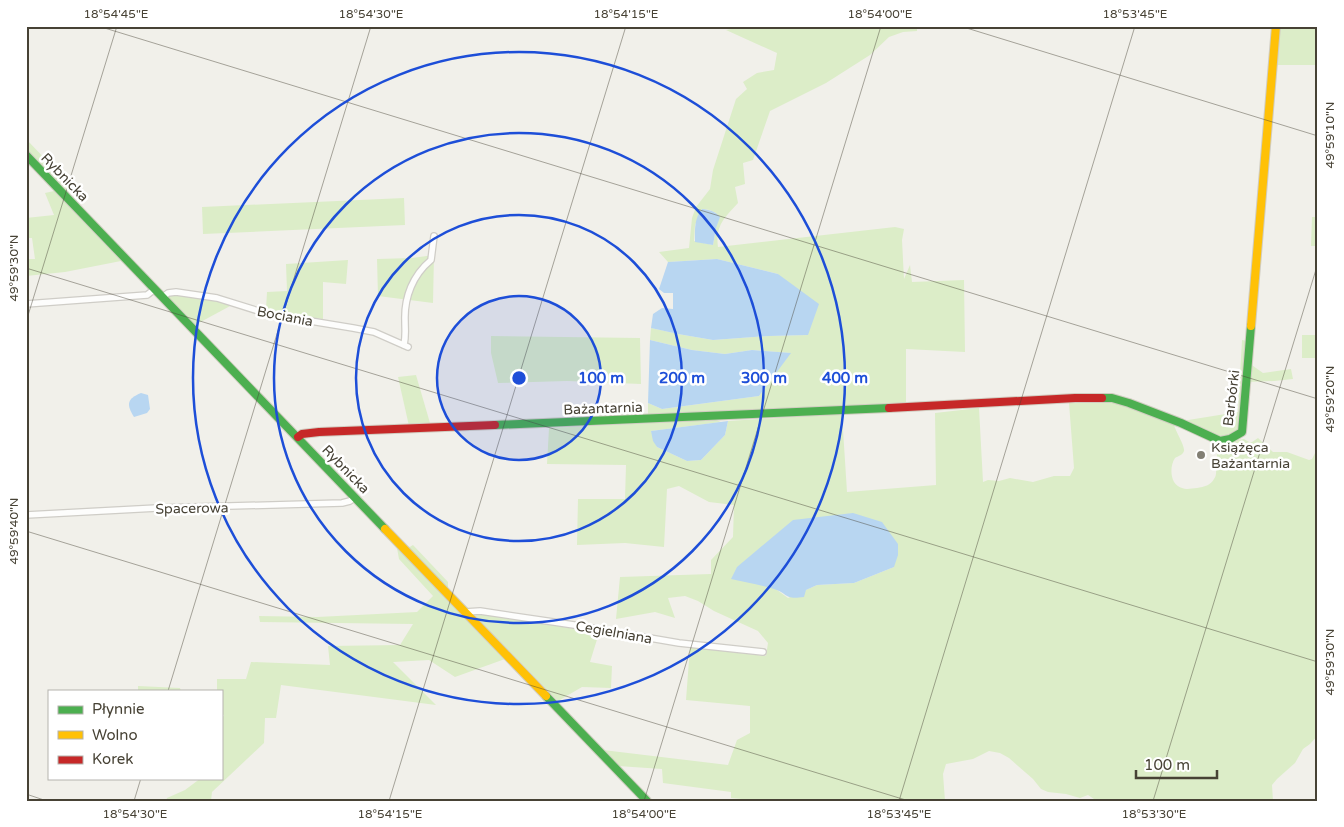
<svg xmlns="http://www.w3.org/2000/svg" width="1344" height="827" viewBox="0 0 1344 827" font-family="'Varela Round',sans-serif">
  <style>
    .green { fill: #dcedc8; fill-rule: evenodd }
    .water { fill: #b8d6f1 }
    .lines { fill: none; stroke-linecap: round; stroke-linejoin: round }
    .street-casing { stroke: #cfcdc7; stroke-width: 8 }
    .fast-casing { stroke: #d1cdc1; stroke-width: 10 }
    .slow-casing { stroke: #d1cdc1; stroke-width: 10 }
    .jam-casing { stroke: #d1cdc1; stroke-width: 10 }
    .street { stroke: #fdfdfc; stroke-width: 5.5 }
    .fast { stroke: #4caf50; stroke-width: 8 }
    .slow { stroke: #ffc107; stroke-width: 8 }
    .jam { stroke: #c62828; stroke-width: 8 }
    .ticks { fill: none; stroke: #474235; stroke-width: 1; stroke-opacity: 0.45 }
    .ring { fill: none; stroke: #1d4ed8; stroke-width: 2.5 }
    .poi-dot { fill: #827f74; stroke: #fff; stroke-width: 2 }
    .labels { text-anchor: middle; stroke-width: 5; stroke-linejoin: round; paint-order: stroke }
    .street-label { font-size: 14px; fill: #474235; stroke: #fff }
    .poi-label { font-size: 14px; fill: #474235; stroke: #fff; text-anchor: start }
    .centre { fill: #1d4ed8; stroke: #fff; stroke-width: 2.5 }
    .ring-label { font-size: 15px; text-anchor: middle; font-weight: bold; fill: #1d4ed8; stroke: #fff; stroke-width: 5; stroke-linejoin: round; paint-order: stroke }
    .neatline { fill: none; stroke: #474235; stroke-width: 2 }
    .ticks-label { font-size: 12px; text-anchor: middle; fill: #474235 }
  </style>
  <rect width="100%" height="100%" fill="#f1f0ea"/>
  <g class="green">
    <path d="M747 26H917V31L903 32 889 37 870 55 826 83 770 111 753 160 743 163 745 184 735 187 738 203C724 218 715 226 718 247L895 227 904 229 902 240 904 279 910 265 912 282 964 280 965 352 906 349V404L648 416V403L662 409 759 396 790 353 752 350 725 354 692 350 650 340 651 328 678 334 713 340 769 336 808 335 778 274 717 259 668 262 659 252 689 248 692 218 696 207 710 189 713 170 736 99 747 89 743 82 757 73 774 70 777 53 726 30ZM702 209 710 210 716 213V228L713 245 694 241 695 225Z"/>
    <polygon points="1280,26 1318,26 1318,65 1276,65"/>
    <polygon points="26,139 73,188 68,193 26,150"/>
    <polygon points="54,191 121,261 65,272 26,276 26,259 35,259 32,238 26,238 26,218 54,215 45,193"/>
    <polygon points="404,198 405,225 203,234 202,207"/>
    <polygon points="1312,217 1318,217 1318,246 1311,246"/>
    <polygon points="434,255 433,303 378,296 377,259 412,258"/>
    <polygon points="348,260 346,284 323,282 323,319 269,312 266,309 267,292 287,291 286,264"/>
    <polygon points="171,295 193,296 232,305 195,325 168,297"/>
    <rect x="1302" y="335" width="16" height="23"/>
    <polygon points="491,336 640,338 641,384 567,381 498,383 491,353"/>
    <polygon points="1242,340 1247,341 1240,431 1229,437 1218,438 1182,421 1238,412"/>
    <polygon points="1249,363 1263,373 1291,369 1293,379 1274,381 1248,382"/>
    <polygon points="416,375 430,423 409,426 398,377"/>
    <path d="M1111 401 1174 425C1176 432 1185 446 1184 451 1183 455 1178 456 1175 458 1169 467 1170 485 1182 488 1187 490 1192 488 1197 488 1204 487 1211 485 1214 479 1218 474 1215 466 1216 460 1217 453 1220 448 1224 442L1244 439 1249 442H1252L1258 438 1273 452H1287L1309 460 1312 459 1318 447V735L1310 744 1303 749 1295 763 1277 779 1272 785 1273 801H1097L1088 795 1080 798 1066 794 1048 792 1041 789 1033 779 1009 758 1000 753 989 751 973 759 946 764 943 774 945 801H763L731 798V792L663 783 662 769 618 766 603 750 728 765 737 740 750 733V706L686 700 690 647 766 656 768 643 758 631 714 611 698 601 685 596 668 598 675 618 655 612 616 619 620 577 711 574V560L733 537 734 505 709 502 679 486 667 489 664 547 625 543 577 545 578 499H625L626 465 547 464 549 428 716 420 721 422 651 431 657 447 687 461 701 460 725 435 728 421 842 414 847 492 936 485 935 413 979 408 983 482 988 480 999 481 1010 478 1033 482 1054 476H1070L1074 468 1069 403ZM894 567 854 583 817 585 788 598 777 590Z"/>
    <polygon points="413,545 448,582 448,589 408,548"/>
    <polygon points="397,548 463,614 505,659 455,677 429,660 393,662 436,705 281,685 276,718 265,718 264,743 212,792 211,801 166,801 167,798 185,790 201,778 221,778 221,720 224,715 221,714 221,691 217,691 217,679 246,679 251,662 330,665 328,646 400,645 413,624 260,622 259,616 317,617 417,612 433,596 399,559"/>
    <polygon points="479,613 599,633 590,662 612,666 611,688 582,687 558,701 475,616"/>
    <polygon points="138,686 180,688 181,691 138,691"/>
  </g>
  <g class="water">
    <path d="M702 209C709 210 714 210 720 217L716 228 713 245 695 242C695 229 694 219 702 209Z"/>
    <polygon points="717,259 778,274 819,304 808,335 769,336 713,340 678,334 651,328 653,314 662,308 673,309 673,293 664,293 659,289 668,262"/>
    <polygon points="650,340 692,350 725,354 752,350 791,353 759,396 662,409 648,403"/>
    <path d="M141 393 148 395 150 409 147 413 134 417C126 404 127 399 141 393Z"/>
    <polygon points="728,421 725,435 701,460 687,461 657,447 653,441 651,431"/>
    <path d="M853 513 882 522 898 544V555L894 567 854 583 817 585 806 590 804 597C784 600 789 594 774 589 760 585 745 582 731 579L737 567 793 520Z"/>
  </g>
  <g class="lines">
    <g class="street-casing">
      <g id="street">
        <polyline points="163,297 168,293 176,292 217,298 268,314 353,328 374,332 408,347"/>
        <polyline points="26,304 147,295 155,289"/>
        <path d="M404 345C406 335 405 331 405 321 404 297 413 275 431 260L434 236"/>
        <polyline points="26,515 157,508 342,503 350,501 355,497"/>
        <polyline points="465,612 480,611 574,625 679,643 763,652"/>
      </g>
    </g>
    <g class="fast-casing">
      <g id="fast">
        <polyline points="26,155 385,529"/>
        <polyline points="1102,398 1112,398 1129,403 1181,423 1220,441 1230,439 1242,432 1251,326"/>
        <polyline points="495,425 889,408"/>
        <polyline points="546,696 647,801"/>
      </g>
    </g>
    <g class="slow-casing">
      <g id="slow">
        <polyline points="1251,326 1276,26"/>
        <polyline points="385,529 546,696"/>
      </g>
    </g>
    <g class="jam-casing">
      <g id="jam">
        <polyline points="889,408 1075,398 1102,398"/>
        <polyline points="298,437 302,434 319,432 495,425"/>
      </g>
    </g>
    <use href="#street" class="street"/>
    <use href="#fast" class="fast"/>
    <use href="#slow" class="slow"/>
    <use href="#jam" class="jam"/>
  </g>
  <path class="ticks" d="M98 26 1318 399M960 26 1318 136M26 268 1318 662M26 322 117 26M26 531 909 801M168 691 371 26M26 794 47 801M134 801 141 778M389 801 626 26M644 801 881 26M899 801 1135 26M1153 801 1318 263"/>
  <circle cx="519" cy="378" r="82" fill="#1d4ed8" fill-opacity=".12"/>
  <g class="ring">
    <circle cx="519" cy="378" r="82"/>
    <circle cx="519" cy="378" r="163"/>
    <circle cx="519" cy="378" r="245"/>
    <circle cx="519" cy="378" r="326"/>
  </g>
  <circle class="poi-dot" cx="1201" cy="455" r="5"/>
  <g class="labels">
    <g class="street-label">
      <text transform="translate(65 177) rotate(46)" y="5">Rybnicka</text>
      <text transform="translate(285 316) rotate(11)" y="5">Bociania</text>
      <text transform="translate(1231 398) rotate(-83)" y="5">Barbórki</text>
      <text transform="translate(603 408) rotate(-2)" y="5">Bażantarnia</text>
      <text transform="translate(346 469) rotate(46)" y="5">Rybnicka</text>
      <text transform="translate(192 508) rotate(-1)" y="5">Spacerowa</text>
      <text transform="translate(614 632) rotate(10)" y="5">Cegielniana</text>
    </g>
    <g class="poi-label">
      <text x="1211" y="452">Książęca<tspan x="1211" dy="16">Bażantarnia</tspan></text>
    </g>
  </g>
  <circle cx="519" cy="378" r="8" class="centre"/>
  <g class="ring-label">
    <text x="601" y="383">100 m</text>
    <text x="682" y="383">200 m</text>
    <text x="764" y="383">300 m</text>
    <text x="845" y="383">400 m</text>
  </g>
  <rect width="1344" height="827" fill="none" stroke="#ffffff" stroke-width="55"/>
  <rect x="48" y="690" width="175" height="90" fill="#ffffff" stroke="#b5b3ae"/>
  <rect x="58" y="706" width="25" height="8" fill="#4caf50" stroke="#b5b3ae"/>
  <text x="92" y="714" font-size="15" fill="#474235">Płynnie</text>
  <rect x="58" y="731" width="25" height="8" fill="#ffc107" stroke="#b5b3ae"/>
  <text x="92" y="740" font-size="15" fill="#474235">Wolno</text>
  <rect x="58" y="756" width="25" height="8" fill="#c62828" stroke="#b5b3ae"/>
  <text x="92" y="764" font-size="15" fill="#474235">Korek</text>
  <path d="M1136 770v8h81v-8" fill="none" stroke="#474235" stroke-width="2.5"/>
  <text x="1144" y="770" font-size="15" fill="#474235" stroke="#ffffff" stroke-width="4" paint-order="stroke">100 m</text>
  <rect x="28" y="28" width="1288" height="772" class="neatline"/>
  <g class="ticks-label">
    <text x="116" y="18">18°54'45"E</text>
    <text x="371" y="18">18°54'30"E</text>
    <text x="626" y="18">18°54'15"E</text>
    <text x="880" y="18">18°54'00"E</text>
    <text x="1135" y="18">18°53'45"E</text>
    <text transform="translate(1330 135) rotate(-90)" y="4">49°59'10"N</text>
    <text transform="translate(14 268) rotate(-90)" y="4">49°59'30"N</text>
    <text transform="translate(1330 399) rotate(-90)" y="4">49°59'20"N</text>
    <text transform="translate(14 531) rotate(-90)" y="4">49°59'40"N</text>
    <text transform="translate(1330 662) rotate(-90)" y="4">49°59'30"N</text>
    <text x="135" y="818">18°54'30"E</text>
    <text x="390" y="818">18°54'15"E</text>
    <text x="644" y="818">18°54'00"E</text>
    <text x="899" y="818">18°53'45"E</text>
    <text x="1154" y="818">18°53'30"E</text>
  </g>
</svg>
